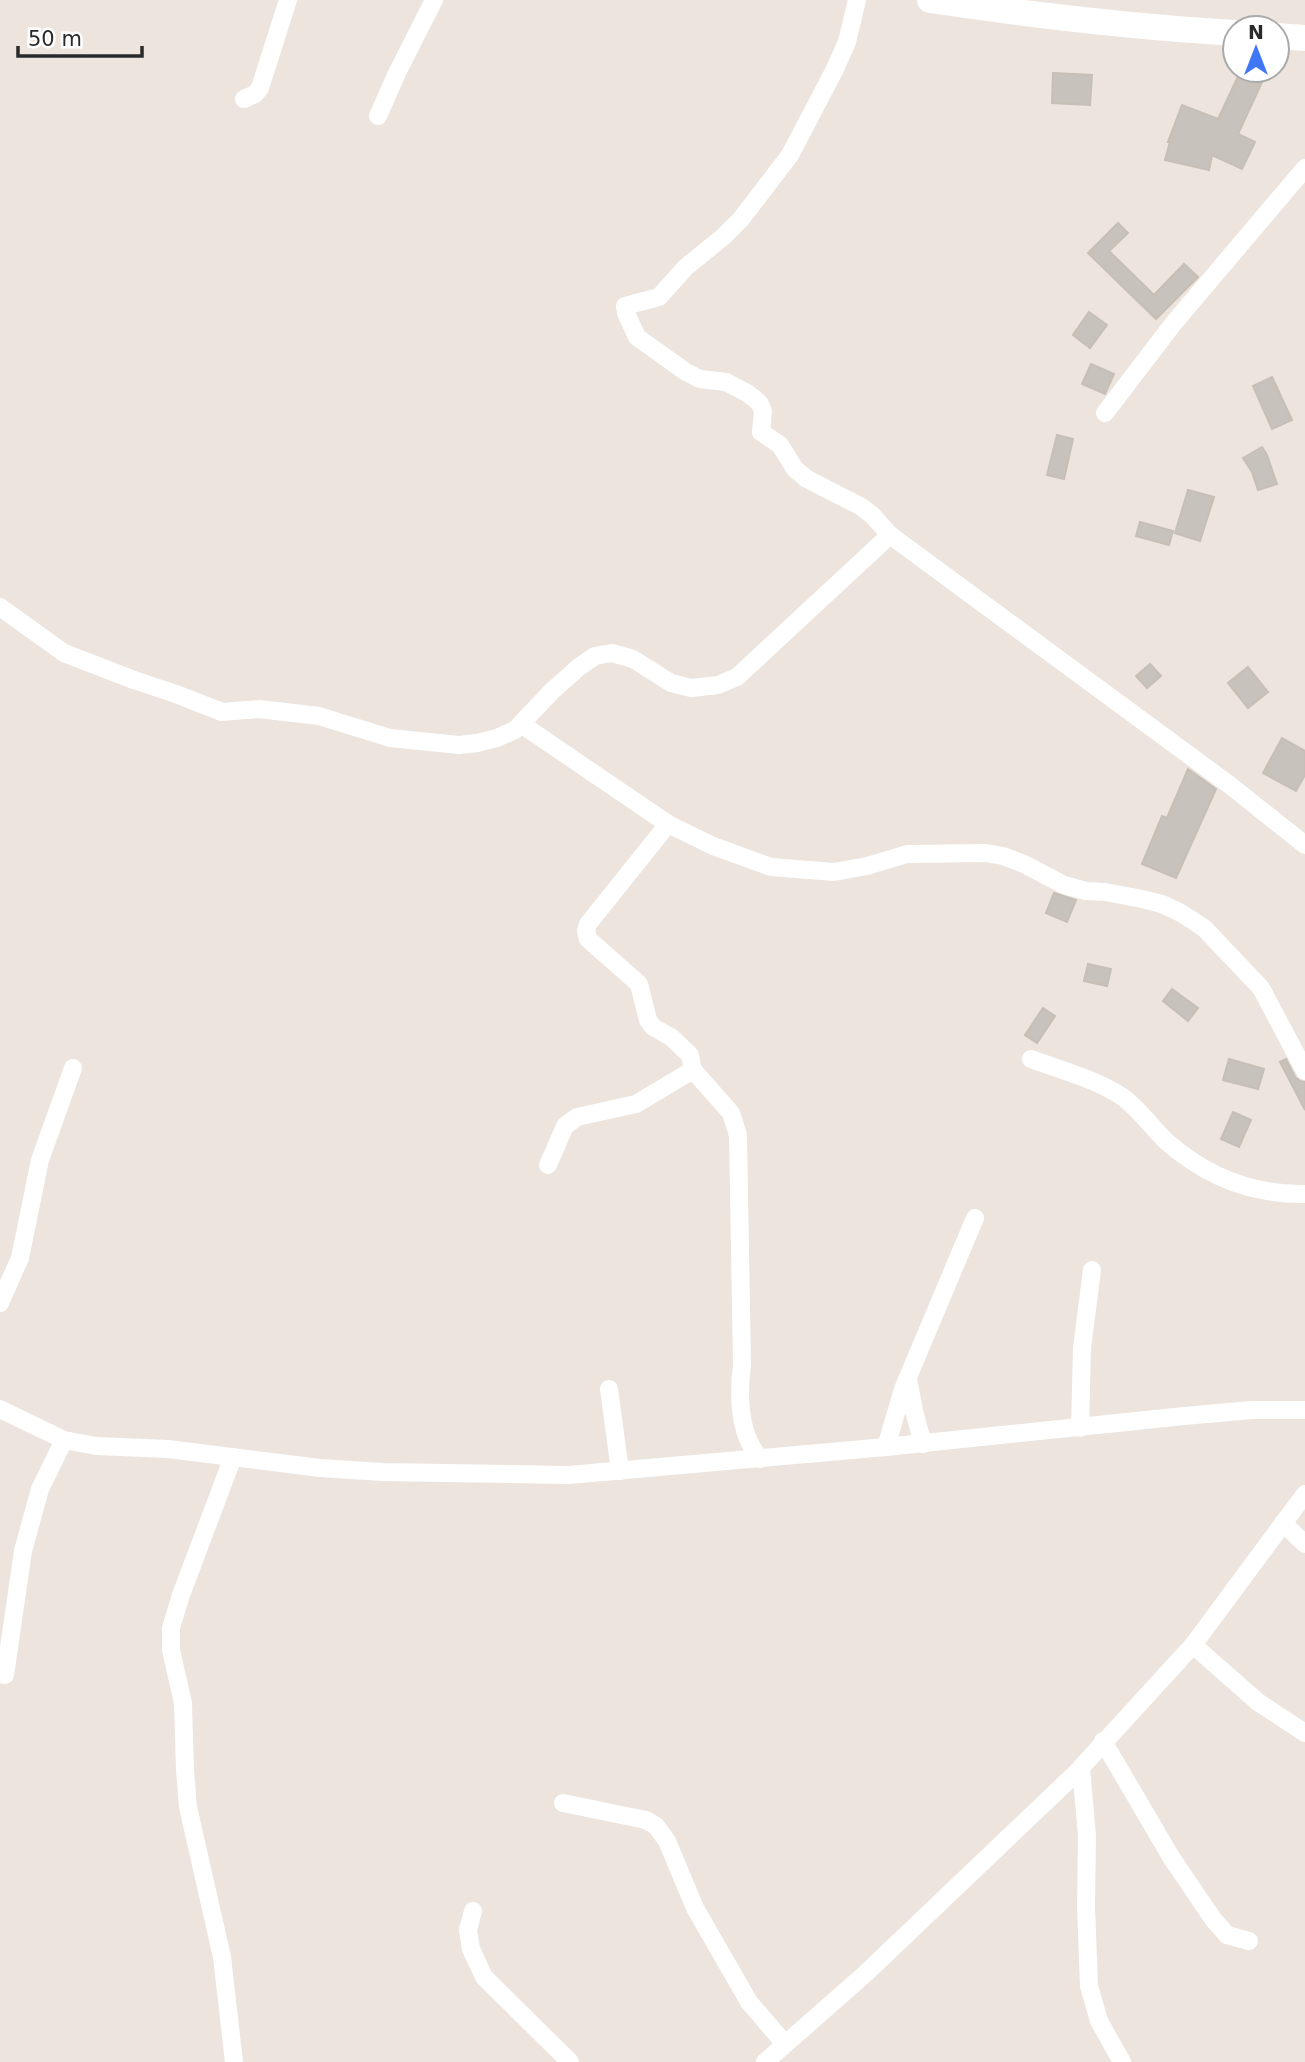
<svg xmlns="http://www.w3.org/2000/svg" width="1305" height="2062" viewBox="0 0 1305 2062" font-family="'DejaVu Sans',sans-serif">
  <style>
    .building { fill: #c7c2bb; stroke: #c7bfb6; stroke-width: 2 }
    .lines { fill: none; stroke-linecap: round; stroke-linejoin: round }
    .street { stroke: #fff; stroke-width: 18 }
    .secondary { stroke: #fff; stroke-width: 26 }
  </style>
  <rect width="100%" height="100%" fill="#ece4dd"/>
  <g class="building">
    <polygon points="1241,70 1263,80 1238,134 1255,142 1242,169 1212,155 1209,170 1165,160 1170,142 1168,142 1182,105 1218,119"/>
    <polygon points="1053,73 1092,75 1090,105 1052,103"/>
    <polygon points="1118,223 1128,233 1109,251 1154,295 1184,264 1198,277 1156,319 1088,253"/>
    <polygon points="1089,312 1107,325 1090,348 1073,335"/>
    <polygon points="1091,364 1114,374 1105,394 1082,384"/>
    <polygon points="1272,377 1292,420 1272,429 1253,386"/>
    <polygon points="1057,435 1073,439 1064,479 1047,475"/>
    <polygon points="1262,447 1267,455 1277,484 1258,490 1252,472 1243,458"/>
    <polygon points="1188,490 1214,497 1200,541 1175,533"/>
    <polygon points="1140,522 1173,531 1169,545 1136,536"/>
    <polygon points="1150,664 1161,676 1147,688 1136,676"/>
    <polygon points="1248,667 1268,692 1248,708 1228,683"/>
    <polygon points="1282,738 1305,751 1305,775 1296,791 1263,773"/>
    <polygon points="1188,769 1216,789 1176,878 1142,864 1162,816 1167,818"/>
    <polygon points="1054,893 1076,900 1067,922 1046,913"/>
    <polygon points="1088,964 1111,969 1107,986 1084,981"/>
    <polygon points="1172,989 1198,1008 1188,1021 1163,1001"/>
    <polygon points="1043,1008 1055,1016 1037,1043 1025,1035"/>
    <polygon points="1229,1059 1264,1069 1258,1089 1223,1080"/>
    <polygon points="1286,1059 1295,1077 1300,1081 1305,1082 1305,1110 1280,1062"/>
    <polygon points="1233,1112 1251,1120 1239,1147 1221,1139"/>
  </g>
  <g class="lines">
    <g class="street">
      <polyline points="857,0 847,42 835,69 790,155 741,219 723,237 686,267 659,297 625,306 626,313 637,337 686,372 700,379 726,382 747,393 755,399 760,404 763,411 761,432 780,445 795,469 807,479 860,506 872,515 890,535 1231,786 1305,845"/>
      <polyline points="244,99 255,94 260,88 288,0"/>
      <polyline points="378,116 397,73 434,0"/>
      <polyline points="1105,413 1173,324 1305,168"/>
      <polyline points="0,607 64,653 134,680 176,694 222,712 259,709 319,716 390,738 459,745 477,743 497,738 515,730 552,691 579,667 595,656 612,653 633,659 671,683 691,688 718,685 737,677 890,535"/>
      <polyline points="521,724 668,824 713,846 771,867 834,872 867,866 907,854 986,853 1003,856 1024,864 1064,885 1086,891 1105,892 1142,899 1162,904 1181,913 1204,928 1261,988 1305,1071"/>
      <path d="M668 824 588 924 586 931 588 939 639 984 648 1020 653 1027 671 1037 690 1055 693 1070 731 1113 738 1135 742 1365C738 1396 738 1433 760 1459"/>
      <path d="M1031 1059C1061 1070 1095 1079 1121 1096 1139 1108 1151 1127 1167 1142 1206 1176 1252 1195 1305 1194"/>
      <polyline points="548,1165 565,1126 577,1117 636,1104 693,1070"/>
      <polyline points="0,1303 20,1258 40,1160 73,1068"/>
      <polyline points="908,1379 914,1411 923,1444"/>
      <polyline points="609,1389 620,1471"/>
      <polyline points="0,1409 64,1440 96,1446 168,1449 320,1468 382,1472 569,1475 886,1447 1184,1416 1252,1410 1305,1410"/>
      <polyline points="1080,1428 1082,1348 1092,1270"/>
      <polyline points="886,1447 903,1389 975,1218"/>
      <polyline points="233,1457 181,1595 171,1628 171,1650 183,1703 185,1770 188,1807 222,1957 234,2062"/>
      <polyline points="1283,1523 1305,1544"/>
      <polyline points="1193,1645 1258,1702 1305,1733"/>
      <polyline points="5,1675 23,1551 40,1489 64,1440"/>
      <polyline points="1103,1741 1171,1857 1213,1919 1227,1935 1249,1941"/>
      <polyline points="1081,1768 1087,1836 1086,1906 1089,1986 1099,2021 1122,2062"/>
      <polyline points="563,1803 646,1820 656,1826 667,1841 695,1908 749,2002 785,2044"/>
      <polyline points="473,1911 468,1930 471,1949 484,1977 570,2062"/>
      <polyline points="765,2062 865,1974 1076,1773 1193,1645 1305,1494"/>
    </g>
    <g class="secondary">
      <path d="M930 0C1031 15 1133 27 1235 33"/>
      <polyline points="1277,36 1305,38"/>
    </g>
  </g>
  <g transform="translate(1256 49)"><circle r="33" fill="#ffffff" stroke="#aaaaaa" stroke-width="2"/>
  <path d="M0-5L12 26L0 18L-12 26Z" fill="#4077f6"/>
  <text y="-10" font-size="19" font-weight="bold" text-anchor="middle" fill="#2a2a2a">N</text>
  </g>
  <path d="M18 46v10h124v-10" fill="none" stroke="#2a2a2a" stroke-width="3.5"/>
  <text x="28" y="46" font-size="21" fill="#2a2a2a" stroke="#ffffff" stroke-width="5" paint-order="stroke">50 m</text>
</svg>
